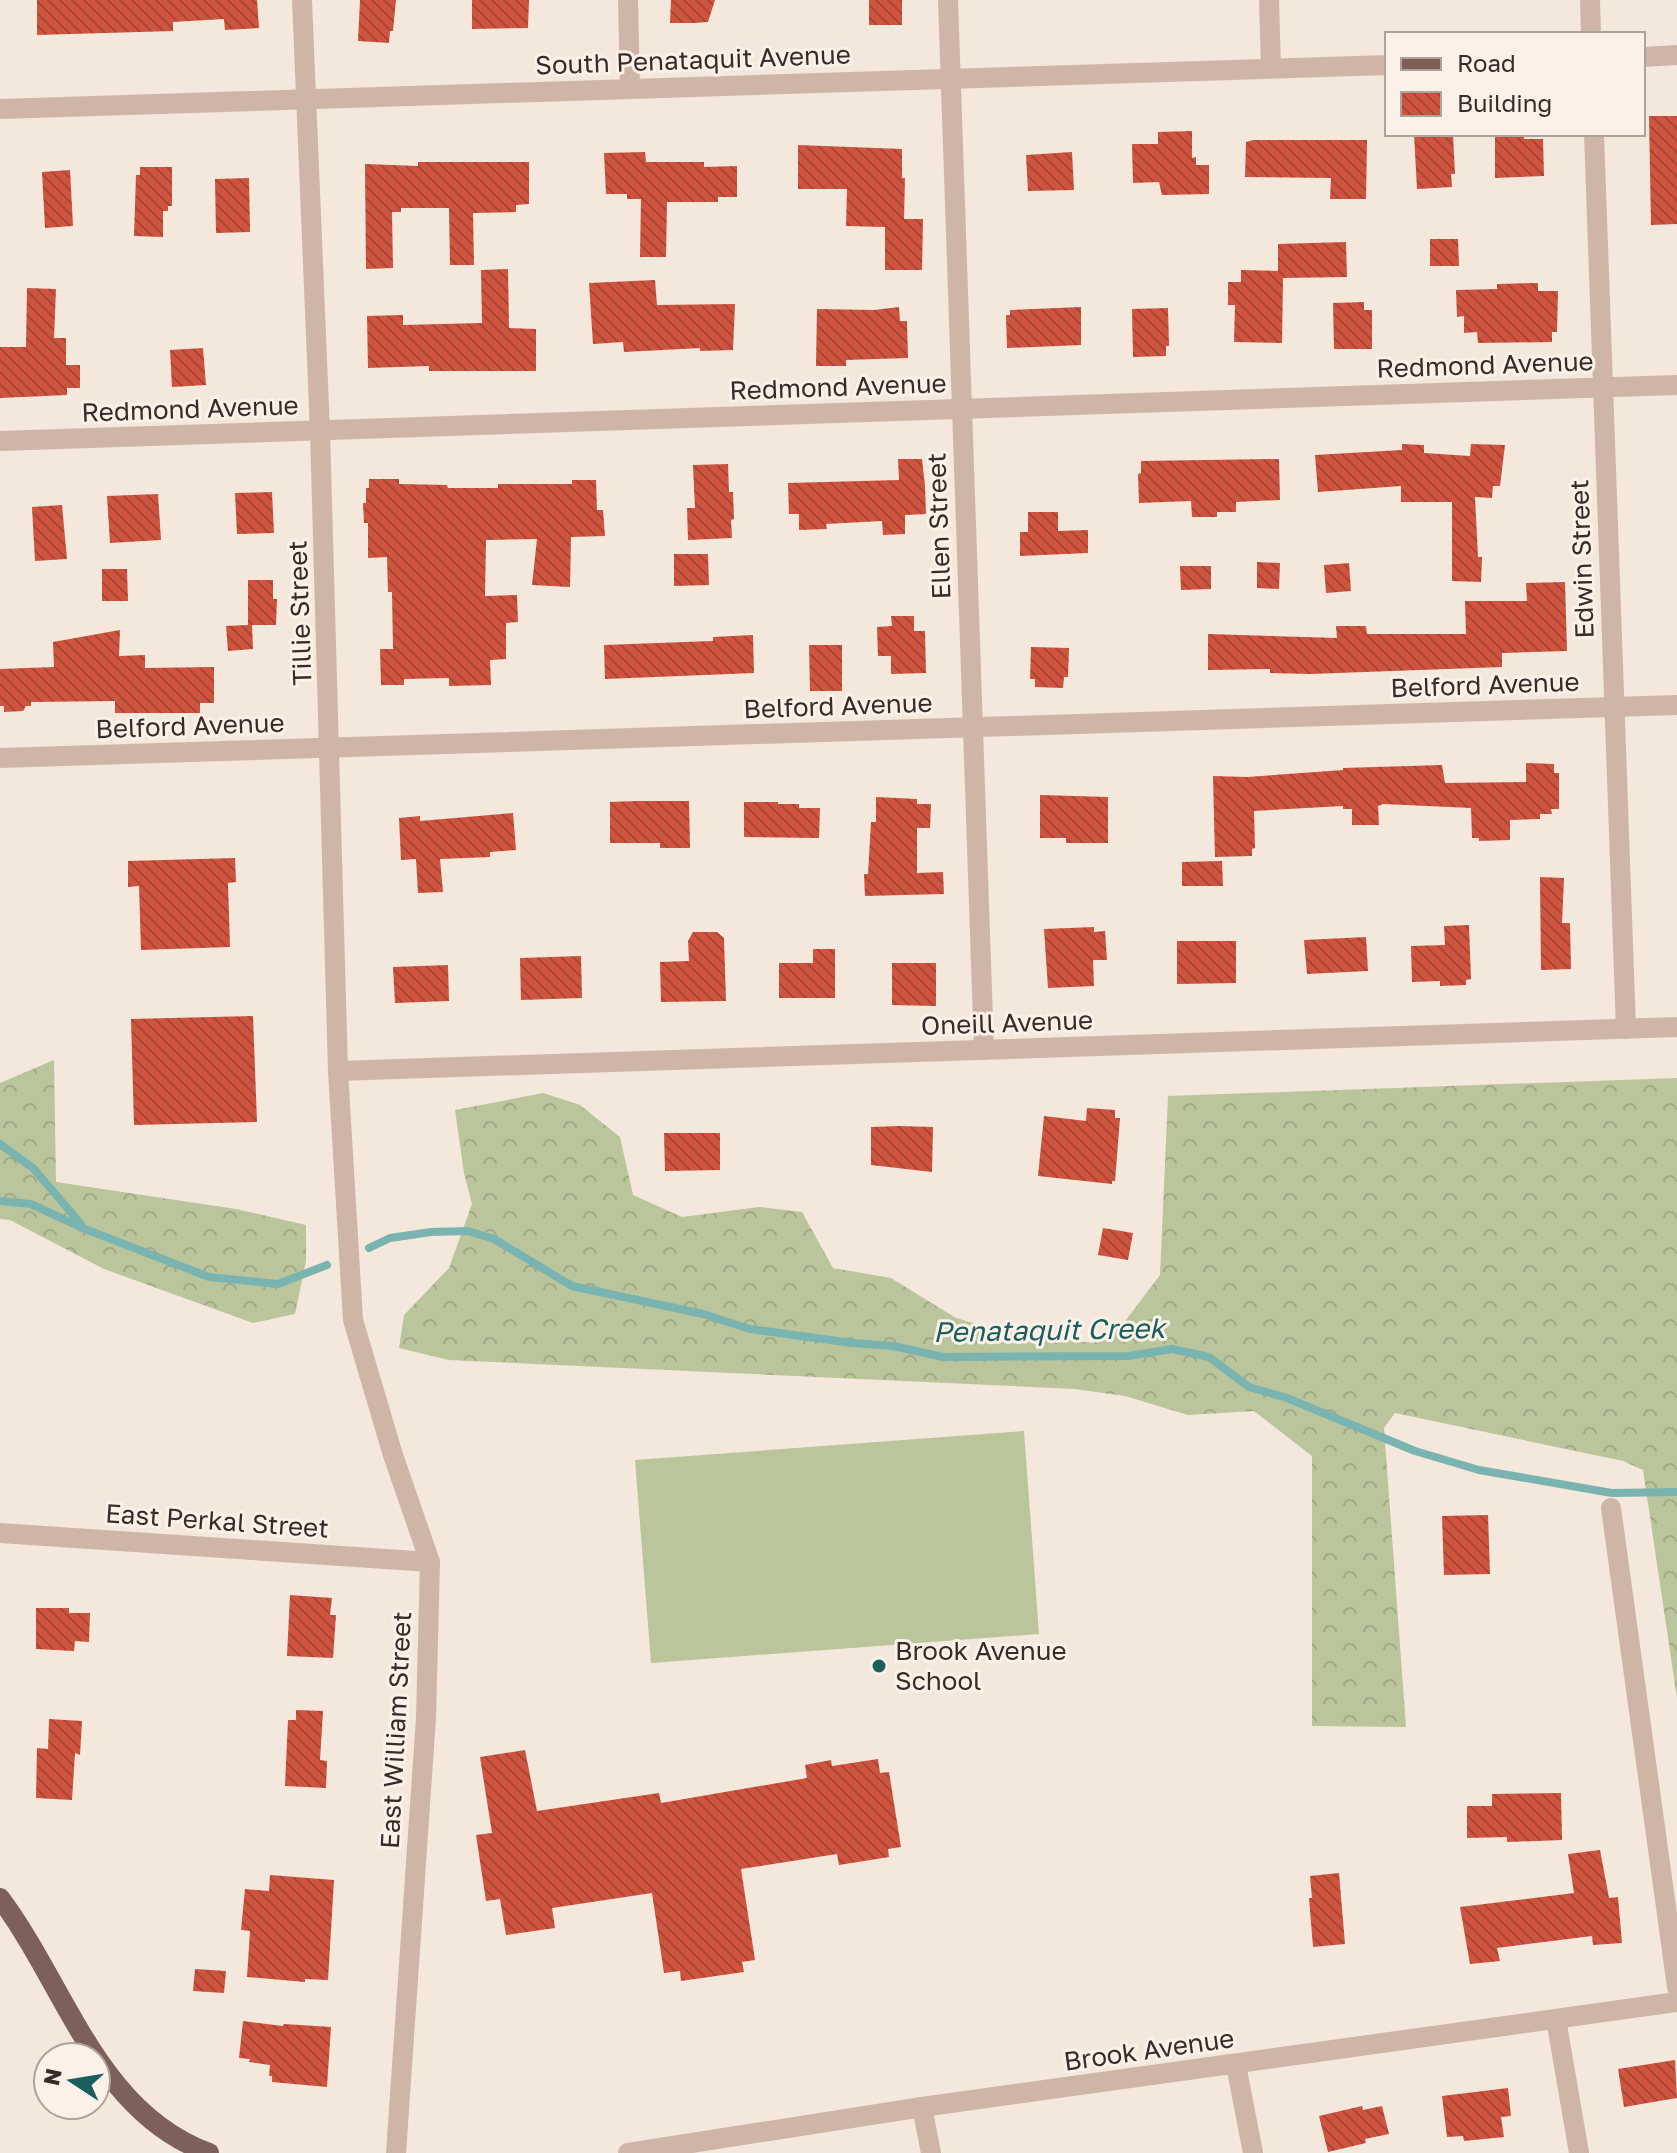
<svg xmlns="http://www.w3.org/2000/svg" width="1677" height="2153" viewBox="0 0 1677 2153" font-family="'Golos Text',sans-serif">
<defs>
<pattern id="forest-crowns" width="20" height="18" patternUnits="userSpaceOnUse" patternTransform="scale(2)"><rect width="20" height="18" fill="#bbc59b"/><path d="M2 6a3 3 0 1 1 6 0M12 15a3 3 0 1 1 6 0" fill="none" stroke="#a2a986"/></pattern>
<pattern id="building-back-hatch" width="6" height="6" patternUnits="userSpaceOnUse" patternTransform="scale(2)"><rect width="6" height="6" fill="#cf543f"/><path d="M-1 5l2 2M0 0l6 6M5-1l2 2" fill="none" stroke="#a94635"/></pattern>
</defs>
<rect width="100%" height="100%" fill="#f4e7dc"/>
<!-- forest -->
<g fill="url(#forest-crowns)">
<path d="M54,1060L56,1182L236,1209L306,1225V1261L295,1314L253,1323L104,1269L10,1220L0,1219V1083Z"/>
<path d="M1677,1078V1698L1643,1470L1623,1461L1395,1413L1384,1428L1406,1727L1312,1726V1456L1254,1411L1188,1415L1125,1396L1075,1389L449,1360L399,1348L404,1315L449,1268L472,1204L464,1173L455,1110L543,1093L580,1105L620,1137L633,1195L682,1217L759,1207L802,1212L833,1268L891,1278L956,1318L1004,1332L1093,1343L1123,1324L1160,1275L1168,1096Z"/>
</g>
<!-- garden -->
<path fill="#bbc59b" d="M1024,1431L1039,1634L651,1663L635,1460Z"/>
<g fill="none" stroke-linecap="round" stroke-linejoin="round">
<!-- stream -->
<g stroke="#79b4b0" stroke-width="8">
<path d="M0,1144L33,1168L81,1224"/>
<path d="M0,1201L31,1204L85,1229L209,1277L278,1284L327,1265"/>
<path d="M369,1248L390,1238L431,1232L468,1231L494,1239L572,1286L703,1314L750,1329L852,1343L893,1346L943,1357L1129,1356L1172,1349L1209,1357L1249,1387L1287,1398L1415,1451L1479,1470L1612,1493L1677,1492"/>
</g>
</g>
<!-- building -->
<g fill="url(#building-back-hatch)">
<path d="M37,0H257L259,28L225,30L224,19L173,22V31L37,35Z"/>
<path d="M360,0H396L393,31H390L389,43L358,41Z"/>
<path d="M472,0H529L528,28L472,29Z"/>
<path d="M671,0H715L708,22L694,23H670Z"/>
<rect x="869" y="0" width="33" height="25"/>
<path d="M1649,116H1677V224L1651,225Z"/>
<path d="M1192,131V158L1196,157V165H1209V194L1162,195L1159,182L1133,183L1132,144H1158V132Z"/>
<path d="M1414,134H1453L1455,174H1451L1452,187L1417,189Z"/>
<path d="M1524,134V139H1543L1544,176L1495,178V135Z"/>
<path d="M1253,140H1367L1366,199H1330L1331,178L1245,177L1246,142Z"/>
<path d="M798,145L902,149V178H905L904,219H923L922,270H885V227L846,226L847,189H798Z"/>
<path d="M645,152L646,162H704V167L737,166V197H718V202H667L666,257H640L641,199H627V194H606L604,153Z"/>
<path d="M1072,152L1074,190L1028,191L1026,155Z"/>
<path d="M418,162H529V204L516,205V212L473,213L474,265H450L449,208H401V212H392L393,268L366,269L365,164L418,166Z"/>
<path d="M140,167H172V206H168V211H163V237L134,236L136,175H140Z"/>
<path d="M70,170L73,226L45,228L42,172Z"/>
<path d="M249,178L250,232L216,233L215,179Z"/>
<path d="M1430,239H1458L1459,266H1430Z"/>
<path d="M1346,242L1347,277L1283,278L1282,343L1234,342L1235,305H1228V282H1241V270L1278,271V244Z"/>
<path d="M508,269L509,328L536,329V371H429V366L368,368L367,316L403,315V325L482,323L481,270Z"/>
<path d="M655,280L657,305L735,304L733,350L700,351V348L624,352L623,342L593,344L589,283Z"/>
<path d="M1538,283V291H1558L1557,332H1552V342L1478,343L1477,332L1464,333V316L1457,317L1456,290L1497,289V284Z"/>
<path d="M27,288L56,289L54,338H66V365H80V388H67V395L0,398V347H26Z"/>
<path d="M1364,302V310H1372V349H1334L1333,303Z"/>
<path d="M899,307L900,321H907L908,358L846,360V366H816L817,309L874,310Z"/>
<path d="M1081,307V345L1007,348L1006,315H1010V310Z"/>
<path d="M1168,308L1169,346H1166V356L1133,357L1132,309Z"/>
<path d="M203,348L206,385L172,387L170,350Z"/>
<path d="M1402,444L1424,445V453L1470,456L1471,444L1505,445L1500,486H1493L1492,498L1475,497L1478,557H1482L1481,582L1452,581V502H1401V486L1318,492L1315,455L1402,450Z"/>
<path d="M898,459H922L925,486L926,514L905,515V534L883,535L882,521L826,524L827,529L799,530V514H789L788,483L899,480Z"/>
<path d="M1279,459L1280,500L1236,502V512H1217V517H1192L1191,501L1139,503L1138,474L1141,473V461Z"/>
<path d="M728,464L729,492H733L734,519L731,520L732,538L688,540L687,508H695L693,465Z"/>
<path d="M369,479H399V484L447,485L448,488H498V484H572V480H596L597,510H603L605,536L571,537L570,587L532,585L537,539L486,540L485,596L517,595L518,622L506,623V659L490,660L491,685L449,686V678L404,679V685H381L380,649H393L392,592H388L387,557L368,558V523H364L363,503H366V488H369Z"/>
<path d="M272,492L274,533L237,534L235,493Z"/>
<path d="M158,494L161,540L110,543L107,496Z"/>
<path d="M62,505L67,559L35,561L32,507Z"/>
<path d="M1028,512H1058V531L1088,530V553L1020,556V532H1028Z"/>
<path d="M674,554H708L709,585L674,586Z"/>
<path d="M1257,562L1280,563L1279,589L1257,588Z"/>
<path d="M1349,563L1351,591L1326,593L1324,565Z"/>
<path d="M1180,566H1211V589L1181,590Z"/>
<path d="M102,569H127L128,601H102Z"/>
<path d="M248,580H273V599H277L276,625H252L253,649L228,651L226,626L248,625Z"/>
<path d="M1565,582L1567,651L1502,653V667L1310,674L1270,673V669L1208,670V634L1337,638L1336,626H1366L1367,634H1466L1465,601H1527L1526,583Z"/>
<path d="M891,616H914V631H925L926,673L891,674V656H878L877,627L892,626Z"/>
<path d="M120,630L119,656L145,655V668L214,667V703H200V713H115V701L31,702V706H26L23,711L4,712V706H0V669L54,667L53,642Z"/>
<path d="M753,635L754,673L605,679L604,645L713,641V637Z"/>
<path d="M809,645H842V691H810Z"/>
<path d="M1031,647L1069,648L1068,677H1064L1063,688L1035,687V679H1030Z"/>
<path d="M1526,763L1554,764V773H1559V809H1551L1552,814H1540V819L1510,820V840L1479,841V838H1472L1471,808L1383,804L1378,806L1379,825H1352V809H1343V806L1254,811L1255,848L1252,849V856L1215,857L1213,776L1247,777L1343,770V768L1442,765L1445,783L1526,782Z"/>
<path d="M1040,795L1108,797V843H1066V838H1040Z"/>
<path d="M876,797L917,799V804H931L930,828H917V873L943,872L944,894L865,896L864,874H868L871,822H876Z"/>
<path d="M636,801H689L690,848H660V843H610V802Z"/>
<path d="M744,802H778V804H799V808H820L819,838L744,837Z"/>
<path d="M513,813L516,850L490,852V857L440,859L443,892L418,893L416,859L401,860L399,818L420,816V821Z"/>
<path d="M235,858L236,882L228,883L230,947L141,950L139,886L128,887V861Z"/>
<path d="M1222,861L1223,886H1182V862Z"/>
<path d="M1540,877L1564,878L1562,923H1570L1571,969L1541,970Z"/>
<path d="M1469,925L1471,979L1466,980V985L1440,986V981L1412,982L1411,946L1445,945L1444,926Z"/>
<path d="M1094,927V932L1105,931L1107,960H1093L1094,986L1048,988L1044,929Z"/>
<path d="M693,932H717L724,938L726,1001L661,1002L660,962L689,961L688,941Z"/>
<path d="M1366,937L1368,971L1307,974L1304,940Z"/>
<path d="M1177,941H1236V983L1177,984Z"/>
<path d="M813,949H835V998H779V963H813Z"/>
<path d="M581,956L582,998L521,1000L520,958Z"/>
<path d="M892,963H936V1006L892,1005Z"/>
<path d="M448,965L449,1001L395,1003L393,967Z"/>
<path d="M253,1016L257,1122L134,1125L131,1019Z"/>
<path d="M1087,1108L1115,1110V1118H1120L1115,1181H1112V1184L1038,1176L1044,1116L1086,1121Z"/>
<path d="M899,1126L933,1127L932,1172L871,1165V1127Z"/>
<path d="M664,1133H720V1170L665,1171Z"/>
<path d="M1103,1228L1133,1233L1128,1260L1098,1255Z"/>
<path d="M1488,1515L1490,1574L1444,1575L1442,1516Z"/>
<path d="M290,1595L332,1598L330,1615H336L333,1658L287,1656Z"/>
<path d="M36,1608H69V1613H90L89,1642L75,1641L74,1651L36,1649Z"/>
<path d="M296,1710L323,1711L320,1760L327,1761L326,1788L285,1786L288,1720H296Z"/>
<path d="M49,1719L82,1721L80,1755L75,1753L72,1800L36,1798L37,1748L48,1749Z"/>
<path d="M525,1750L537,1811L659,1793L661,1803L807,1778L805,1765L831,1760L832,1766L878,1759L880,1773L889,1772L901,1847L888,1849L889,1857L839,1865L837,1854L741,1869L755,1960L742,1962L744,1972L681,1981L680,1971L664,1973L652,1893L552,1908L555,1928L506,1935L500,1899L486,1901L476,1835L492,1833L480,1757Z"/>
<path d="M1561,1793L1562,1840L1507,1842V1837L1467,1838V1806H1492V1794Z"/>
<path d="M1600,1850L1609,1898L1618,1897L1622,1943L1593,1945L1592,1936L1497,1948L1500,1961L1470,1964L1460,1907L1574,1893L1568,1854Z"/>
<path d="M1339,1873L1345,1944L1313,1947L1309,1898H1312L1310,1876Z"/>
<path d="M270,1875L334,1880L328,1980L305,1979V1982L247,1977L250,1931L241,1930L245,1889L269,1891Z"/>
<path d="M195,1969L226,1971L224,1993L193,1991Z"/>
<path d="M243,2021L283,2026L284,2024L331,2027L327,2087L272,2082V2076H269L270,2065L249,2062L250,2059L239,2058Z"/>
<path d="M1675,2060L1677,2098L1624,2107L1618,2069Z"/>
<path d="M1508,2088L1511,2116L1501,2117L1504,2137L1464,2141L1463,2136L1447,2137L1442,2096Z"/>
<path d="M1362,2106L1363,2110L1382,2106L1389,2134L1365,2139L1366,2143L1328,2152L1319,2116Z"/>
</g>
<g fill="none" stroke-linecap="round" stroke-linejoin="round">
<!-- minor -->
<g stroke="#ceb5a7" stroke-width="20">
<path d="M302,0L320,431L338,1071L353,1320L393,1455L430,1562L426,1718L396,2153"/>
<path d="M628,0L630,87"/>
<path d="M948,0L984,1050"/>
<path d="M1269,0L1271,68"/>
<path d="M1590,0L1591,34"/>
<path d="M1643,57L1677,55"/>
<path d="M0,109L1387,65"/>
<path d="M1594,134L1626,1029"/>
<path d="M0,441L1677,385"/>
<path d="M0,758L1677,705"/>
<path d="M338,1071L1677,1027"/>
<path d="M1611,1508L1677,1987"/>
<path d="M0,1533L430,1562"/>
<path d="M1556,2019L1579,2153"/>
<path d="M1236,2065L1253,2153"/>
<path d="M922,2107L931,2153"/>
<path d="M628,2153L922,2107L1677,2002"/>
</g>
<!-- major -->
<path stroke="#7d6158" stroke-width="20" d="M0,1898C66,1986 97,2112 209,2153"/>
</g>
<!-- markers -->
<circle fill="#1a5f5c" stroke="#fbf1e9" stroke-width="3" cx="879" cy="1666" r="8"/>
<g text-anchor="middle" stroke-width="6" stroke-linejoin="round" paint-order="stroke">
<!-- street labels -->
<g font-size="26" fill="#392c28" stroke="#fbf1e9">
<text transform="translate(693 60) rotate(-2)" y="9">South Penataquit Avenue</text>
<text transform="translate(1485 365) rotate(-2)" y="9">Redmond Avenue</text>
<text transform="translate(838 387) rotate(-2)" y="9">Redmond Avenue</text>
<text transform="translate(190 409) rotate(-2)" y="9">Redmond Avenue</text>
<text transform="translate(939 526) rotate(-92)" y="9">Ellen Street</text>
<text transform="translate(1582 559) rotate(-92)" y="9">Edwin Street</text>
<text transform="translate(300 613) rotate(-92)" y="9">Tillie Street</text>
<text transform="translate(1485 685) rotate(-2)" y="9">Belford Avenue</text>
<text transform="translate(838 706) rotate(-2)" y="9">Belford Avenue</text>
<text transform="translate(190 726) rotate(-2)" y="9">Belford Avenue</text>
<text transform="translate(1007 1023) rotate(-2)" y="9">Oneill Avenue</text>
<text transform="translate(217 1521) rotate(4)" y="9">East Perkal Street</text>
<text transform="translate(396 1730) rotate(-87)" y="9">East William Street</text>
<text transform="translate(1149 2050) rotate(-8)" y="9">Brook Avenue</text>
</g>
<!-- poi labels -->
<g font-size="26" fill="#392c28" stroke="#fbf1e9" text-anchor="start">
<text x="895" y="1660">Brook Avenue<tspan x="895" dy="30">School</tspan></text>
</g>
<!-- water labels -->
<g font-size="28" font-style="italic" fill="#1a5f5c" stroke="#fbf1e9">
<text transform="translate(1049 1330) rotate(-1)" y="10">Penataquit Creek</text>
</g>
</g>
<!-- legend -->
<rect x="1385" y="32" width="260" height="104" fill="#fbf1e9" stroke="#ada29c" stroke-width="2"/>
<rect x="1401" y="58" width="40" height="12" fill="#7d6158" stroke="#ada29c" stroke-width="2"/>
<text x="1457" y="72" font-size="24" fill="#392c28">Road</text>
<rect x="1401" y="92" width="40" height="24" fill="url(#building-back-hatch)" stroke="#ada29c" stroke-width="2"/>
<text x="1457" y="112" font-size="24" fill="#392c28">Building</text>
<!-- north arrow -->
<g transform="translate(72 2081) rotate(282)"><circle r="38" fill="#fbf1e9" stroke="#ada29c" stroke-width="2"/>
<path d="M0-6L14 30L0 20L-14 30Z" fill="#1a5f5c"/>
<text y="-12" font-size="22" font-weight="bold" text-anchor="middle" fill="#392c28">N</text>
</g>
</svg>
